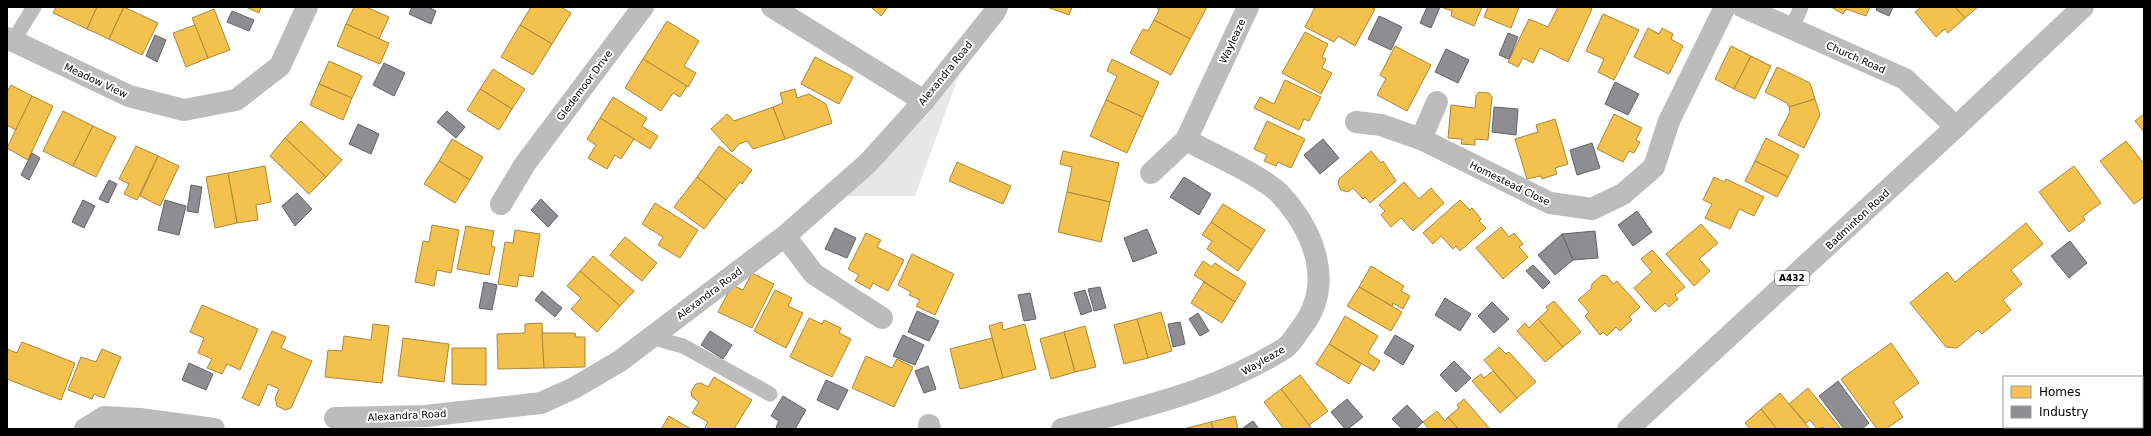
<svg xmlns="http://www.w3.org/2000/svg" width="2151" height="436" viewBox="0 0 2151 436" font-family="'DejaVu Sans',sans-serif">
<rect width="100%" height="100%" fill="#fff"/>
<!-- green -->
<path fill="#e7e7e7" d="M959,75L915,196H843L891,153L927,115Z"/>
<!-- homes -->
<g fill="#f2c14e" stroke="#a98737">
<path d="M56,7H97L87,29L53,13Z"/>
<path d="M97,7H124L109,39L87,29Z"/>
<path d="M124,7L158,23L142,55L109,39Z"/>
<path d="M246,7H261L259,13Z"/>
<path d="M354,7H366L389,17L379,39L346,24Z"/>
<path d="M531,7H561L571,13L552,44L520,25Z"/>
<path d="M871,7H888L881,16Z"/>
<path d="M1047,7H1072L1069,15Z"/>
<path d="M1157,7H1207L1190,39L1154,20L1159,10Z"/>
<path d="M1315,7H1371L1375,9L1355,46L1338,36L1334,42L1305,27Z"/>
<path d="M1441,7H1482L1474,26L1451,16L1452,11Z"/>
<path d="M1488,7H1519L1511,28L1484,17Z"/>
<path d="M1558,7H1588L1592,9L1568,62L1540,48L1533,63L1523,58L1518,67L1508,62L1529,19L1548,27Z"/>
<path d="M1831,7H1870L1866,16L1846,9L1843,14Z"/>
<path d="M1921,7H1955L1965,18L1948,33L1945,29L1936,37L1915,12Z"/>
<path d="M1955,7H1978L1965,18Z"/>
<path d="M214,9L230,50L208,58L192,18Z"/>
<path d="M1603,14L1639,30L1614,80L1598,72L1604,59L1586,51Z"/>
<path d="M1154,20L1190,39L1171,75L1130,53L1143,29L1148,31Z"/>
<path d="M667,21L699,41L684,66L696,73L688,87L643,59Z"/>
<path d="M346,24L389,43L380,64L337,46Z"/>
<path d="M195,25L208,58L186,67L173,33Z"/>
<path d="M520,25L552,44L533,75L501,57Z"/>
<path d="M1648,28L1659,34L1662,28L1673,34L1671,39L1683,46L1669,74L1634,57Z"/>
<path d="M1305,32L1328,44L1322,57L1326,59L1322,68L1332,73L1321,94L1282,73Z"/>
<path d="M1395,46L1431,65L1407,111L1377,95L1386,79L1380,75Z"/>
<path d="M1731,46L1751,56L1734,89L1715,79Z"/>
<path d="M1751,56L1771,66L1755,99L1734,89Z"/>
<path d="M815,57L853,77L839,104L801,84Z"/>
<path d="M643,59L687,86L680,97L673,93L661,111L625,88Z"/>
<path d="M1112,59L1159,82L1143,117L1106,100L1117,76L1107,71Z"/>
<path d="M329,61L362,76L352,98L319,84Z"/>
<path d="M1777,67L1810,83L1815,99L1789,107L1787,103L1765,92Z"/>
<path d="M493,69L525,89L512,109L480,89Z"/>
<path d="M1285,80L1321,97L1309,121L1304,119L1299,130L1254,108L1260,97L1274,104Z"/>
<path d="M319,84L352,98L343,120L310,105Z"/>
<path d="M11,85L32,96L16,130L7,125V92Z"/>
<path d="M480,89L512,109L499,130L467,110Z"/>
<path d="M795,89L797,98L809,94L826,104L832,123L785,139L773,107L783,103L780,93Z"/>
<path d="M1479,92L1489,93L1492,97L1488,140L1475,139V145L1461,144L1462,139L1448,138L1451,105L1475,108L1476,95Z"/>
<path d="M32,96L53,106L28,160L7,148Z"/>
<path d="M613,97L647,118L642,126L658,136L650,149L600,118Z"/>
<path d="M1815,99L1820,115L1804,148L1778,135L1790,112L1789,107Z"/>
<path d="M1106,100L1143,117L1127,153L1090,136Z"/>
<path d="M773,107L785,139L753,149L747,141L739,144L732,152L711,129L727,114L734,121Z"/>
<path d="M63,111L93,126L73,166L43,151Z"/>
<path d="M1614,114L1642,128L1636,140L1640,142L1634,153L1629,151L1623,162L1597,149Z"/>
<path d="M2144,114V132L2135,121Z"/>
<path d="M600,118L634,139L621,159L615,155L607,169L588,158L596,145L587,139Z"/>
<path d="M1555,119L1568,164L1555,168L1557,174L1542,179L1541,176L1527,179L1515,139L1538,132L1536,125Z"/>
<path d="M301,121L342,160L326,177L285,138Z"/>
<path d="M1267,121L1305,139L1291,168L1278,162L1276,166L1264,161L1267,155L1254,149Z"/>
<path d="M93,126L116,137L96,177L73,166Z"/>
<path d="M285,138L326,177L309,194L270,156Z"/>
<path d="M1766,138L1799,155L1788,177L1755,161Z"/>
<path d="M452,139L483,157L470,180L439,161Z"/>
<path d="M2126,141L2144,164V197L2134,204L2100,161Z"/>
<path d="M136,146L158,156L137,200L124,194L129,184L119,179Z"/>
<path d="M719,146L752,170L742,184L740,182L726,200L697,177Z"/>
<path d="M1063,151L1119,163L1110,202L1067,192L1072,167L1060,164Z"/>
<path d="M1371,151L1381,163L1383,161L1396,181L1370,203L1365,197L1363,199L1353,188L1348,192L1341,190L1338,184L1339,179Z"/>
<path d="M158,156L179,166L160,206L140,196Z"/>
<path d="M439,161L470,180L455,203L424,184Z"/>
<path d="M1755,161L1788,177L1777,197L1745,181Z"/>
<path d="M957,162L1011,186L1003,204L949,181Z"/>
<path d="M265,166L271,202L256,205L258,220L237,223L228,173Z"/>
<path d="M2074,166L2101,203L2083,216L2085,220L2069,232L2039,192Z"/>
<path d="M228,173L237,223L215,228L206,177Z"/>
<path d="M697,177L726,200L704,229L674,207Z"/>
<path d="M1714,177L1724,182L1726,179L1764,197L1754,216L1739,209L1730,229L1705,218L1712,204L1703,200Z"/>
<path d="M1404,182L1419,199L1431,188L1444,203L1413,231L1401,218L1391,227L1381,215L1385,211L1379,205Z"/>
<path d="M1067,192L1110,202L1101,242L1058,232Z"/>
<path d="M1460,200L1470,210L1472,208L1481,219L1479,221L1486,228L1460,251L1456,246L1453,249L1441,236L1433,244L1423,233Z"/>
<path d="M655,203L698,230L680,258L658,245L663,237L642,224Z"/>
<path d="M1223,204L1265,230L1252,250L1211,222Z"/>
<path d="M1211,222L1252,250L1238,271L1207,249L1212,241L1202,235Z"/>
<path d="M2026,223L2043,244L2011,270L2022,284L2003,300L2011,310L1982,334L1978,330L1957,348L1946,347L1910,303L1947,272L1955,282Z"/>
<path d="M1701,224L1718,243L1699,259L1710,271L1694,286L1666,254Z"/>
<path d="M432,225L459,230L451,273L437,270L434,286L415,282L423,241L429,242Z"/>
<path d="M466,226L494,231L491,246L495,247L489,275L457,269Z"/>
<path d="M1501,227L1509,237L1514,233L1523,244L1519,247L1528,257L1503,279L1476,248Z"/>
<path d="M515,230L540,234L533,277L519,275L517,287L498,284L505,242L513,243Z"/>
<path d="M866,233L881,240L877,247L904,260L888,291L873,283L870,289L855,281L859,275L848,269Z"/>
<path d="M625,237L657,263L642,281L610,255Z"/>
<path d="M1652,250L1685,287L1675,295L1678,299L1669,307L1665,303L1655,312L1634,288L1652,272L1641,259Z"/>
<path d="M912,254L954,274L935,315L916,306L920,300L909,295L911,292L898,285Z"/>
<path d="M593,256L634,291L620,306L580,271Z"/>
<path d="M1203,261L1212,267L1215,263L1246,283L1235,302L1194,275Z"/>
<path d="M1371,266L1404,286L1401,291L1410,296L1403,309L1393,303L1392,306L1359,287Z"/>
<path d="M580,271L620,306L597,332L571,309L581,298L567,286Z"/>
<path d="M752,273L774,284L752,328L718,312L732,285L743,290Z"/>
<path d="M1602,275L1607,276L1613,284L1617,281L1640,307L1629,317L1632,320L1620,331L1616,327L1607,336L1603,332L1600,335L1585,316L1589,312L1578,300L1591,289L1592,284Z"/>
<path d="M1204,282L1235,302L1222,323L1191,303Z"/>
<path d="M1359,287L1402,312L1391,331L1347,306Z"/>
<path d="M775,290L792,298L788,306L803,313L786,348L754,331Z"/>
<path d="M1554,301L1581,332L1563,347L1538,319L1548,310L1546,307Z"/>
<path d="M202,305L258,329L240,370L227,364L222,374L207,368L212,359L198,353L204,338L190,332Z"/>
<path d="M1161,312L1172,351L1148,358L1137,319Z"/>
<path d="M1345,316L1378,336L1368,353L1380,361L1374,371L1329,344Z"/>
<path d="M809,318L822,324L824,320L841,328L839,333L851,339L832,377L790,357Z"/>
<path d="M1137,319L1148,358L1124,364L1114,325Z"/>
<path d="M1538,319L1563,347L1545,362L1517,331L1525,323L1529,328Z"/>
<path d="M1002,322L1003,330L1025,324L1036,369L1003,378L989,326Z"/>
<path d="M542,323L544,368L498,369L497,334L525,333V324Z"/>
<path d="M373,324L389,326L382,383L325,377L328,350L342,351L344,336L371,340Z"/>
<path d="M1085,326L1096,367L1075,372L1064,332Z"/>
<path d="M272,331L286,337L281,348L312,361L291,408L285,410L277,406L275,398L279,389L268,384L259,406L242,398Z"/>
<path d="M1064,332L1075,372L1051,379L1040,339Z"/>
<path d="M542,333H575L576,337H585V367L544,368Z"/>
<path d="M403,338L449,344L444,382L398,376Z"/>
<path d="M992,338L1003,378L960,389L950,349Z"/>
<path d="M22,342L75,363L61,400L7,379V349L17,353Z"/>
<path d="M1891,343L1919,383L1893,402L1903,417L1886,429H1877L1841,379Z"/>
<path d="M1329,344L1361,364L1349,384L1316,364Z"/>
<path d="M1499,347L1506,354L1509,352L1536,382L1517,398L1484,360Z"/>
<path d="M452,348H486V385L452,384Z"/>
<path d="M102,349L121,357L104,398L94,394L92,399L68,390L81,357L96,362Z"/>
<path d="M866,356L892,368L897,359L913,367L894,407L852,388Z"/>
<path d="M1493,371L1517,398L1500,413L1472,381L1481,374L1484,378Z"/>
<path d="M1300,375L1328,411L1309,425L1281,389Z"/>
<path d="M714,377L752,400L734,429H707L705,427L708,422L692,413L699,402L692,397L691,392L696,384L701,383L708,387Z"/>
<path d="M1808,388L1841,429H1825L1823,427L1817,429L1810,420L1806,423L1789,404Z"/>
<path d="M1281,389L1309,425L1311,428L1310,429H1284L1264,402Z"/>
<path d="M1780,393L1789,404L1810,429H1777L1761,409Z"/>
<path d="M1464,399L1490,429H1458L1448,417L1459,408L1457,405Z"/>
<path d="M1761,409L1777,429H1750L1745,423Z"/>
<path d="M1437,411L1445,421L1448,417L1458,429H1429L1423,422Z"/>
<path d="M669,416L691,429H661Z"/>
<path d="M1235,416L1238,429H1213L1211,422Z"/>
<path d="M1211,422L1213,429H1187V428Z"/>
</g>
<!-- industry -->
<g fill="#8d8d92" stroke="#636366">
<path d="M412,7H428L436,11L431,24L409,14Z"/>
<path d="M1427,7H1440L1431,28L1420,23Z"/>
<path d="M1877,7H1893L1889,16L1876,10Z"/>
<path d="M232,11L254,20L249,31L227,22Z"/>
<path d="M1379,16L1402,27L1391,50L1368,39Z"/>
<path d="M1508,33L1518,37L1509,59L1499,55Z"/>
<path d="M155,35L166,40L157,62L146,56Z"/>
<path d="M1446,49L1469,60L1458,83L1435,72Z"/>
<path d="M384,63L405,73L394,96L373,85Z"/>
<path d="M1615,82L1639,94L1628,115L1605,104Z"/>
<path d="M1494,107L1518,109L1516,135L1492,132Z"/>
<path d="M447,111L465,127L456,138L437,122Z"/>
<path d="M358,124L379,134L371,154L349,144Z"/>
<path d="M1323,139L1339,158L1320,174L1304,155Z"/>
<path d="M1592,143L1600,168L1577,175L1570,150Z"/>
<path d="M32,153L40,158L29,180L21,175Z"/>
<path d="M1184,177L1211,194L1199,215L1170,197Z"/>
<path d="M109,180L117,184L108,203L99,199Z"/>
<path d="M191,185L202,187L198,213L187,211Z"/>
<path d="M297,193L312,209L295,226L282,206Z"/>
<path d="M541,199L558,216L548,227L531,210Z"/>
<path d="M83,200L95,206L84,228L72,222Z"/>
<path d="M165,200L186,206L179,235L158,230Z"/>
<path d="M1637,211L1652,232L1633,246L1618,225Z"/>
<path d="M835,228L856,238L847,258L825,249Z"/>
<path d="M1147,229L1157,253L1133,262L1124,238Z"/>
<path d="M1595,231L1598,258L1573,260L1562,234Z"/>
<path d="M1562,234L1573,260L1555,275L1538,255Z"/>
<path d="M2070,241L2087,263L2069,278L2051,256Z"/>
<path d="M1533,265L1550,282L1543,289L1526,271Z"/>
<path d="M484,282L497,285L492,310L479,308Z"/>
<path d="M1100,287L1106,308L1094,311L1088,289Z"/>
<path d="M1085,290L1092,311L1081,315L1074,293Z"/>
<path d="M542,291L562,308L555,317L535,300Z"/>
<path d="M1030,293L1036,319L1024,321L1018,295Z"/>
<path d="M1445,298L1471,314L1460,331L1435,315Z"/>
<path d="M1492,302L1509,319L1494,333L1478,316Z"/>
<path d="M917,311L939,321L929,341L908,332Z"/>
<path d="M1198,313L1209,331L1200,336L1189,319Z"/>
<path d="M1180,322L1185,344L1173,347L1168,324Z"/>
<path d="M710,331L732,345L723,359L701,345Z"/>
<path d="M903,335L924,345L915,365L893,356Z"/>
<path d="M1395,335L1414,346L1403,365L1384,353Z"/>
<path d="M1454,361L1471,378L1456,392L1440,375Z"/>
<path d="M189,363L213,374L206,390L182,380Z"/>
<path d="M928,366L936,389L924,393L915,371Z"/>
<path d="M826,380L848,390L838,410L817,400Z"/>
<path d="M1838,381L1869,423L1862,429H1844L1819,396Z"/>
<path d="M783,396L806,410L795,429H778L776,427L779,421L771,416Z"/>
<path d="M1347,399L1363,417L1348,429H1345L1331,412Z"/>
<path d="M1407,405L1423,422L1416,429H1402L1392,419Z"/>
<path d="M1253,421L1259,429H1244L1243,428Z"/>
</g>
<g fill="none" stroke-linecap="round" stroke-linejoin="round">
<!-- service -->
<g stroke="#bcbcbc" stroke-width="15">
<path d="M1792,28L1801,7"/>
<path d="M13,41L34,7"/>
<path d="M650,337L683,346L770,394"/>
</g>
<!-- minor -->
<g stroke="#bcbcbc" stroke-width="22">
<path d="M772,7L924,101"/>
<path d="M7,38L129,96L184,110L236,100L280,66L307,7"/>
<path d="M1356,122L1381,125L1421,139L1550,203L1592,209L1623,194L1654,167L1669,121L1725,7"/>
<path d="M1421,139L1437,102"/>
<path d="M1151,173L1186,140L1248,7"/>
<path d="M501,204L525,164L643,7"/>
<path d="M785,236L814,274L882,318"/>
<path d="M335,418L425,416L541,403L574,388L620,361L785,236L868,163L924,101L994,13L997,7"/>
<path d="M929,425L930,429"/>
<path d="M85,429L104,417L140,419L214,429"/>
<path d="M1062,429C1140,407 1216,392 1285,348C1292,343 1297,333 1302,327C1335,283 1314,231 1280,194C1263,176 1210,153 1186,140"/>
</g>
<!-- tertiary -->
<path stroke="#bcbcbc" stroke-width="22" d="M1743,7L1905,79L1956,127"/>
<!-- primary -->
<path stroke="#bcbcbc" stroke-width="22" d="M1628,429L1956,127L2083,7"/>
</g>
<g text-anchor="middle" stroke-width="4" stroke-linejoin="round" paint-order="stroke">
<!-- shield labels -->
<rect fill="#fff" stroke="#4c4c4c" stroke-width="1" x="1775" y="271" width="34" height="14" rx="3"/>
<g font-size="9" font-weight="bold" fill="#000">
<text x="1792" y="281">A432</text>
</g>
<!-- street labels -->
<g font-size="10" fill="#000" stroke="#fff">
<text transform="translate(1232 41) rotate(-65)" y="4">Wayleaze</text>
<text transform="translate(1856 57) rotate(24)" y="4">Church Road</text>
<text transform="translate(945 73) rotate(-51)" y="4">Alexandra Road</text>
<text transform="translate(96 80) rotate(25)" y="4">Meadow View</text>
<text transform="translate(584 85) rotate(-53)" y="4">Gledemoor Drive</text>
<text transform="translate(1510 183) rotate(26)" y="4">Homestead Close</text>
<text transform="translate(1857 219) rotate(-43)" y="4">Badminton Road</text>
<text transform="translate(709 293) rotate(-37)" y="4">Alexandra Road</text>
<text transform="translate(1263 360) rotate(-30)" y="4">Wayleaze</text>
<text transform="translate(407 415) rotate(-3)" y="4">Alexandra Road</text>
</g>
</g>
<!-- border -->
<rect width="2151" height="436" fill="none" stroke="#000000" stroke-width="16"/>
<!-- legend -->
<rect x="2003" y="376" width="140" height="52" fill="#ffffff" stroke="#999999"/>
<rect x="2011" y="386" width="20" height="12" fill="#f2c14e" stroke="#999999"/>
<text x="2039" y="396" font-size="12" fill="#000000">Homes</text>
<rect x="2011" y="406" width="20" height="12" fill="#8d8d92" stroke="#999999"/>
<text x="2039" y="416" font-size="12" fill="#000000">Industry</text>
</svg>
